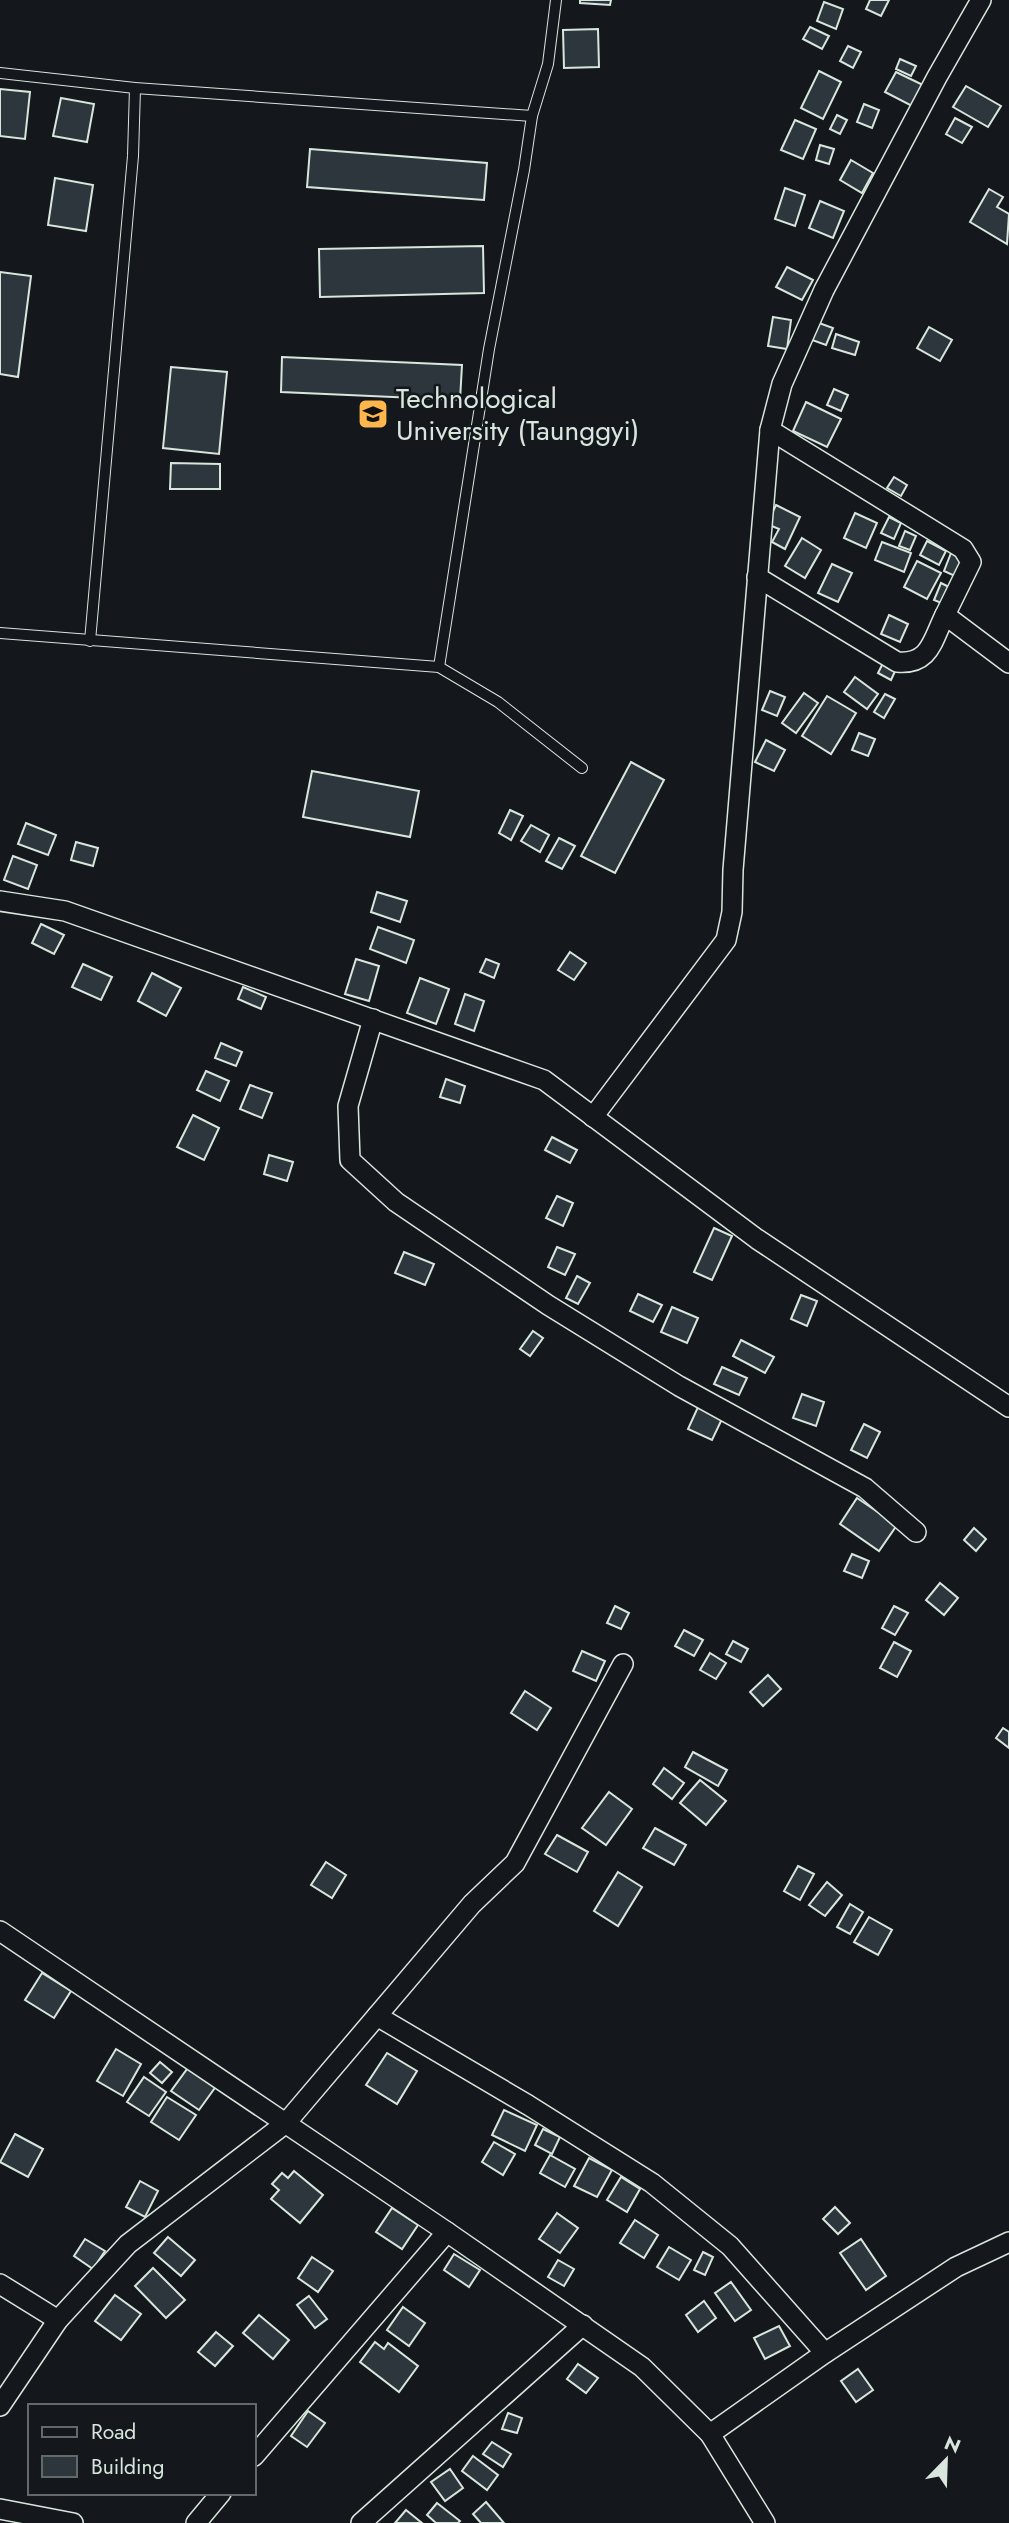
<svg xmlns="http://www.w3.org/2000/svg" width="1009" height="2523" viewBox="0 0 1009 2523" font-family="Jost,sans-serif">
<rect width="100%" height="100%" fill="#14181c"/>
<!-- building -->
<g fill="#2c363c" stroke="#d8e6dc" stroke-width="2">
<path d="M580,0H611L610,5L580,3Z"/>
<path d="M870,0H889L881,16L866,9Z"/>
<path d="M824,2L843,9L836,29L817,21Z"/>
<path d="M810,27L829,36L822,49L803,39Z"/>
<path d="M598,29L599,67L564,68L563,30Z"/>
<path d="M848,46L861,52L853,68L840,61Z"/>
<path d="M900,59L916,66L911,76L896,69Z"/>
<path d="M819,71L841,82L823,119L801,108Z"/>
<path d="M896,72L923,85L912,106L885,92Z"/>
<path d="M966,86L1001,106L988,127L953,107Z"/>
<path d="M0,89L30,92L25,139L0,136Z"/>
<path d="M61,98L94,104L87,142L53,136Z"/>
<path d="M864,104L879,110L872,128L857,122Z"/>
<path d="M837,115L847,120L840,134L830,129Z"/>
<path d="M955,118L972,127L962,143L946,134Z"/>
<path d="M795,120L816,129L803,159L781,150Z"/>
<path d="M820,145L834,149L829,164L816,160Z"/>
<path d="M310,149L487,163L484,200L307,187Z"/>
<path d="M851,160L873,173L862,193L840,180Z"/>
<path d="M55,178L93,185L86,231L48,225Z"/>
<path d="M785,188L805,195L795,226L775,219Z"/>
<path d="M989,189L1003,197L997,207L1009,214L1007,244L970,222Z"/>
<path d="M820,201L844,211L833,238L809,228Z"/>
<path d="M483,246L484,293L320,297L319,249Z"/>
<path d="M787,267L813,280L802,300L776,287Z"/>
<path d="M0,272L31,276L18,377L0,374Z"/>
<path d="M773,317L791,320L787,349L768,346Z"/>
<path d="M819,323L833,328L826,345L812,340Z"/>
<path d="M929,327L952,340L940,361L917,348Z"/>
<path d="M836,334L859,342L855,355L832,348Z"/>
<path d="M282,357L462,365L460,400L281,392Z"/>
<path d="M171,367L227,372L219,454L163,448Z"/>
<path d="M834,389L848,395L841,411L827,405Z"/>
<path d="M806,402L841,419L827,447L793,431Z"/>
<path d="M171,463L220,464V489H170Z"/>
<path d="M894,477L907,485L901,496L887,488Z"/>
<path d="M776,505L800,517L785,549L772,542L779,529L767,524Z"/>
<path d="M855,513L877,523L866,548L844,538Z"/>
<path d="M889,517L901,523L894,539L881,533Z"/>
<path d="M905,531L916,536L910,550L899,546Z"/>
<path d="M802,538L821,550L805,578L785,566Z"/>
<path d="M927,541L946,551L939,565L920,555Z"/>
<path d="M882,542L911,553L904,572L875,560Z"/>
<path d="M951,553L965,559L957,577L944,571Z"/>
<path d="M917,561L941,573L927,599L904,587Z"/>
<path d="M832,564L852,573L838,602L818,593Z"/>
<path d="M941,583L953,589L946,605L934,600Z"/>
<path d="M889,615L908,624L900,642L881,634Z"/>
<path d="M884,661L897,667L891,680L878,673Z"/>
<path d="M855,677L878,694L867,709L844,692Z"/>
<path d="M770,691L785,697L777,716L762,710Z"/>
<path d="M804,693L818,703L796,733L782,723Z"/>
<path d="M885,694L895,699L884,718L874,712Z"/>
<path d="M827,696L856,713L831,754L802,736Z"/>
<path d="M859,733L875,739L868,756L852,750Z"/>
<path d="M766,740L785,750L774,771L755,762Z"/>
<path d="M631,762L664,780L615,873L581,856Z"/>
<path d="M312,771L419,791L410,837L303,817Z"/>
<path d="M510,810L523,816L511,840L499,833Z"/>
<path d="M26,823L56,835L48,855L18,844Z"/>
<path d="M531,825L549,835L540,852L521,841Z"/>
<path d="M559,838L575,846L562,869L546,861Z"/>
<path d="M76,842L98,848L93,866L71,860Z"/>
<path d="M13,856L37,865L28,889L4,880Z"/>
<path d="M377,892L407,901L400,922L371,912Z"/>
<path d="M41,924L64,935L54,954L32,943Z"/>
<path d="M378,927L414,940L406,963L370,949Z"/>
<path d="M570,952L586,963L574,980L558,970Z"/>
<path d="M356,959L379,966L369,1001L345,994Z"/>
<path d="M486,959L499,964L494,978L480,972Z"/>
<path d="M83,964L112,977L101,1000L72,987Z"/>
<path d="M152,973L181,988L166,1016L138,1001Z"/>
<path d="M420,978L449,989L436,1024L407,1013Z"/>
<path d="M243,987L266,997L261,1009L238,999Z"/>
<path d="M465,994L484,1001L474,1031L455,1024Z"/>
<path d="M221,1043L242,1052L236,1066L215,1058Z"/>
<path d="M206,1071L229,1081L220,1101L197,1090Z"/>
<path d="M446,1079L465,1086L460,1103L440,1097Z"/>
<path d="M250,1085L272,1093L262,1118L240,1109Z"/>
<path d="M193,1115L219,1128L204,1160L177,1147Z"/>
<path d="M552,1137L577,1150L570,1163L545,1150Z"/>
<path d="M269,1155L293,1162L287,1181L264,1174Z"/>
<path d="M557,1196L573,1203L563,1226L546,1218Z"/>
<path d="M714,1228L732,1236L712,1280L694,1272Z"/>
<path d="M557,1247L575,1254L565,1275L548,1267Z"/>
<path d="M404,1252L434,1264L425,1285L395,1273Z"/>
<path d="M577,1276L590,1283L578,1304L566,1298Z"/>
<path d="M638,1294L662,1305L653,1322L630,1311Z"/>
<path d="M801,1295L817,1301L807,1326L791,1319Z"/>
<path d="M672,1307L698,1318L687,1343L661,1332Z"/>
<path d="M533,1331L543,1338L530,1356L520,1349Z"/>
<path d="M741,1340L774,1357L765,1373L733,1356Z"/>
<path d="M722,1367L747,1378L739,1395L714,1384Z"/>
<path d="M802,1394L824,1402L816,1426L793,1418Z"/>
<path d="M698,1407L722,1419L712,1440L688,1429Z"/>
<path d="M864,1424L880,1432L867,1458L851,1450Z"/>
<path d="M857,1498L897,1525L879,1551L840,1524Z"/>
<path d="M974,1528L986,1539L976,1551L964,1540Z"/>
<path d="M852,1554L869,1561L862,1578L844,1571Z"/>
<path d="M940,1583L958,1598L944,1615L926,1600Z"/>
<path d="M615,1606L629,1613L621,1629L607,1623Z"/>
<path d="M894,1606L908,1613L895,1635L882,1628Z"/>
<path d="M684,1630L703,1640L694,1656L675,1646Z"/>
<path d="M733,1641L748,1649L741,1662L726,1654Z"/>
<path d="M894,1642L911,1651L897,1677L880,1668Z"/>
<path d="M582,1651L605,1661L596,1681L573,1671Z"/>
<path d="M710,1653L726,1663L716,1679L700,1670Z"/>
<path d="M768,1675L781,1689L763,1706L750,1692Z"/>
<path d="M525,1691L551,1708L537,1730L511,1713Z"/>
<path d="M1003,1728L1009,1732V1748L996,1738Z"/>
<path d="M693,1752L727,1770L718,1786L685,1767Z"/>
<path d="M664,1768L684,1783L672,1799L653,1784Z"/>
<path d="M700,1780L726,1801L706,1825L680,1803Z"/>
<path d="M609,1792L632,1809L606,1845L582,1828Z"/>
<path d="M655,1828L686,1845L674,1865L643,1848Z"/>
<path d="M557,1835L588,1852L577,1872L545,1854Z"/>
<path d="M326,1862L346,1875L332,1898L311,1885Z"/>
<path d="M798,1866L814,1874L800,1900L784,1891Z"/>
<path d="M618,1872L642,1887L618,1926L594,1911Z"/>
<path d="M827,1882L842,1895L825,1916L809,1905Z"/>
<path d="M850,1904L863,1912L850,1934L837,1927Z"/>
<path d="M869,1917L892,1930L878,1955L854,1942Z"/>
<path d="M42,1973L71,1991L54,2018L25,2000Z"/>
<path d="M116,2049L141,2064L123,2096L97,2081Z"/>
<path d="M387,2053L417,2071L397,2104L366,2085Z"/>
<path d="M160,2062L172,2072L162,2083L150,2073Z"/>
<path d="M190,2065L217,2085L199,2110L171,2091Z"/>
<path d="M144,2077L166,2092L149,2116L127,2102Z"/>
<path d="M167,2097L196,2115L179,2140L151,2122Z"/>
<path d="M504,2110L537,2125L525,2151L492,2135Z"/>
<path d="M543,2129L560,2137L552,2154L535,2145Z"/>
<path d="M15,2134L43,2149L28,2177L0,2162Z"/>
<path d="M494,2142L515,2154L503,2175L482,2162Z"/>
<path d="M550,2155L575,2169L565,2187L540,2173Z"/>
<path d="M589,2158L612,2170L597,2197L574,2186Z"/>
<path d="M294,2171L323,2195L300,2223L271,2199L279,2190L272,2184L282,2173L288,2178Z"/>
<path d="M621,2177L640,2189L627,2212L607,2200Z"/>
<path d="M140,2181L158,2191L145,2217L126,2207Z"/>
<path d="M835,2207L850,2223L838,2234L823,2219Z"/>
<path d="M392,2208L418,2225L402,2249L376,2232Z"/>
<path d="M557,2213L578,2228L560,2253L539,2239Z"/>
<path d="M635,2220L658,2235L644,2258L620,2243Z"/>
<path d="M168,2237L195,2260L181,2276L154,2253Z"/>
<path d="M85,2239L105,2251L93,2269L74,2256Z"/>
<path d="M861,2239L886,2276L866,2290L840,2253Z"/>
<path d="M669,2247L691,2260L679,2280L657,2267Z"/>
<path d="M703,2252L713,2257L705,2275L694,2270Z"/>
<path d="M454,2254L480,2270L469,2287L444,2270Z"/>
<path d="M312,2257L333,2271L318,2292L298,2278Z"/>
<path d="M558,2260L574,2269L564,2286L548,2277Z"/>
<path d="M153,2268L185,2300L166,2318L135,2286Z"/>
<path d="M731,2282L751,2310L735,2321L715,2293Z"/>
<path d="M115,2295L141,2314L121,2340L95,2321Z"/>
<path d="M309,2296L327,2319L315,2328L297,2305Z"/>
<path d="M704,2301L716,2318L698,2332L686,2315Z"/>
<path d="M403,2307L425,2323L409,2346L387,2330Z"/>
<path d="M259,2315L289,2340L273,2359L243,2333Z"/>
<path d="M779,2326L790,2346L765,2359L754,2338Z"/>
<path d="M216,2332L233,2346L215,2366L198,2352Z"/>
<path d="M375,2342L384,2349L388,2343L418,2366L399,2392L360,2362Z"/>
<path d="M578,2364L598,2378L586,2393L567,2379Z"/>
<path d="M858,2369L873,2390L856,2402L841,2381Z"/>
<path d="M308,2411L325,2423L307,2447L291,2436Z"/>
<path d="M508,2413L522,2418L517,2433L502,2429Z"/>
<path d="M492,2442L511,2454L503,2467L483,2454Z"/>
<path d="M473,2456L498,2475L487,2490L462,2471Z"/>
<path d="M450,2469L463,2488L445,2501L431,2482Z"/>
<path d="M486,2502L504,2523H481L473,2514Z"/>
<path d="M437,2503L460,2521L458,2523H436L427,2515Z"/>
<path d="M406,2510L422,2523H395Z"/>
</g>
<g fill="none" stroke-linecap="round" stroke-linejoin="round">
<!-- lane casing -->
<g stroke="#d8e6dc" stroke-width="12">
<g id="lane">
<path d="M0,73L135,88L532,116L548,64L556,0"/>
<path d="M0,633L439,667L498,702L582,768"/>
<path d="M90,641L133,156L135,88"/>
<path d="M439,667L489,349L524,170L532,116"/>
</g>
</g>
<!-- street casing -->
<g stroke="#d8e6dc" stroke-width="22">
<g id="street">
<path d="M770,430L963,549L971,562L945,615"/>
<path d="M757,577L897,662C930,665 932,641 945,615L1009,663"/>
<path d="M0,901L65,911L544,1080L757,1239L1009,1407"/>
<path d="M373,1019L348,1106L350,1160L396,1202L548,1305L679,1386L865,1488L916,1532"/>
<path d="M593,1117L726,940L732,912L733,870L770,430L782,384L824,290L937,77L981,0"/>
<path d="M0,1931L447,2232L642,2367L710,2434L765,2523"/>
<path d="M377,2016L528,2105L652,2183L730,2246L825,2353"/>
<path d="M0,2284L58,2320"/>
<path d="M0,2406L58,2320L128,2244L286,2123L472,1904L515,1863L623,1664"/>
<path d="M710,2434L825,2353L956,2267L1009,2242"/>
<path d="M254,2456L447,2232"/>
<path d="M0,2509L73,2523"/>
<path d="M196,2523L221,2493"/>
<path d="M361,2523L583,2325"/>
</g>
</g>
<!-- lane -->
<use href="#lane" stroke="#14181c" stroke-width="10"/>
<!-- street -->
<use href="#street" stroke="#14181c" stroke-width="19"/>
</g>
<!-- icons -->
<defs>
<g id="university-square" transform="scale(1.575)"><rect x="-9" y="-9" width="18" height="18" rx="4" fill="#ffb74d" stroke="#14181c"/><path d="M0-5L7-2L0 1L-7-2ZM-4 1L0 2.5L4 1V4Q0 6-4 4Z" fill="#111"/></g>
</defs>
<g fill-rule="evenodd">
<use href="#university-square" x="373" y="414"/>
</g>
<g text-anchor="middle" stroke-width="5" stroke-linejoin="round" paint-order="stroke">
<!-- poi labels -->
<g font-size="28" fill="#d8e6dc" stroke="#14181c" text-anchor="start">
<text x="396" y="408">Technological<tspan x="396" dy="32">University (Taunggyi)</tspan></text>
</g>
</g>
<!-- legend -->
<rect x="28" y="2404" width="228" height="91" fill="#14181c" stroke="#626a69" stroke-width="2"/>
<rect x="42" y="2427" width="35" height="10" fill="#14181c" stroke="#626a69" stroke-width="2"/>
<text x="91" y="2439" font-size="21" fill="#d8e6dc">Road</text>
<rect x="42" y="2456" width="35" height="21" fill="#2c363c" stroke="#626a69" stroke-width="2"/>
<text x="91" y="2474" font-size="21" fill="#d8e6dc">Building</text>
<!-- north arrow -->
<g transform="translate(946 2460) rotate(23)" stroke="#14181c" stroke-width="5" paint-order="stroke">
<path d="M0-5L12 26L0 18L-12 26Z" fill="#d8e6dc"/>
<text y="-10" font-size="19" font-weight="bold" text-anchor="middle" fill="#d8e6dc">N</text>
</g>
</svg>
